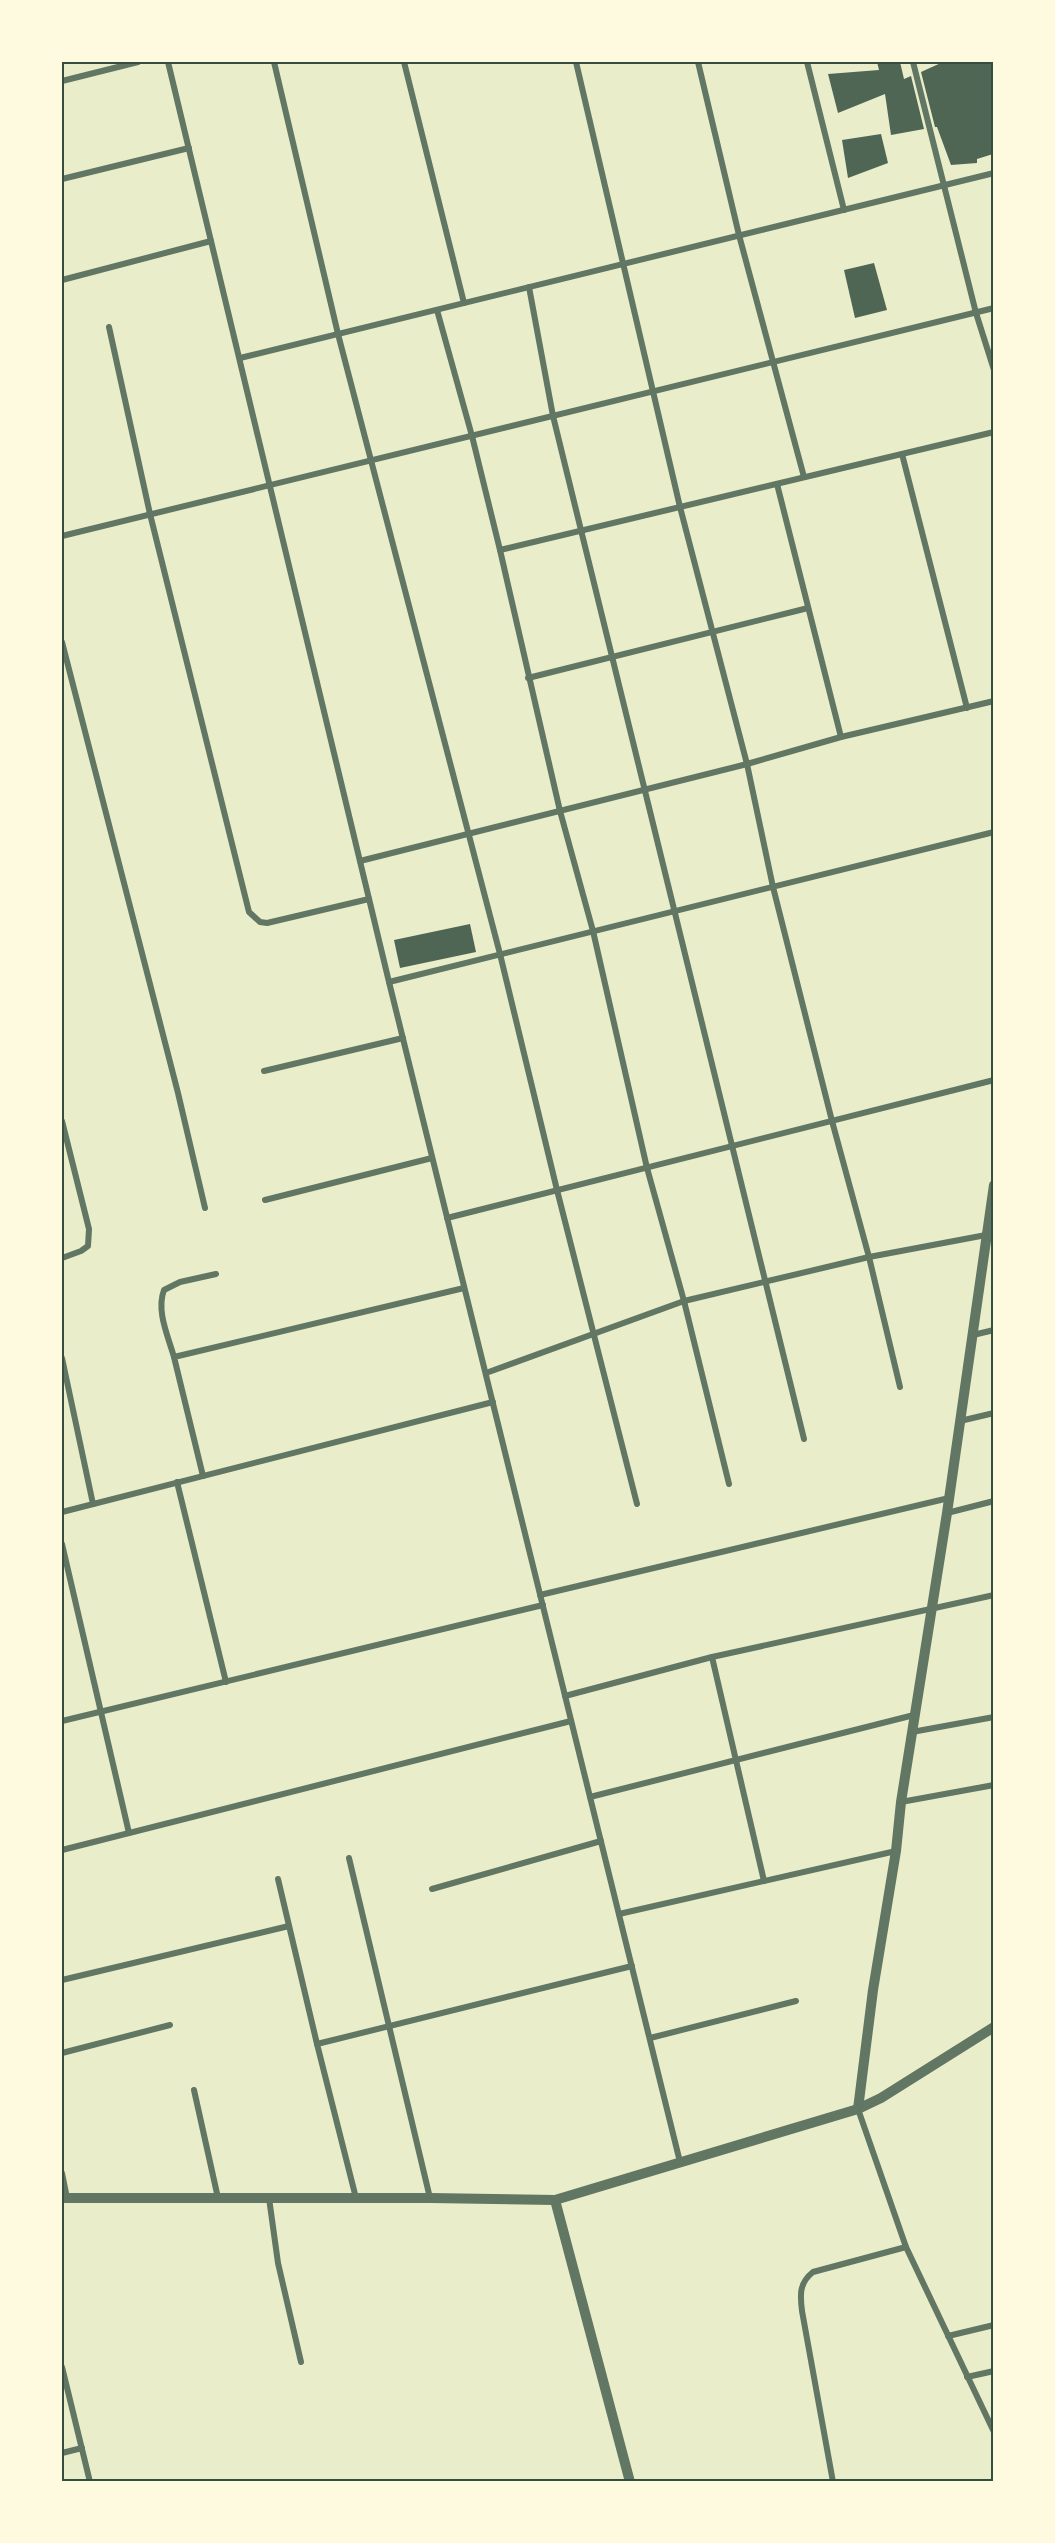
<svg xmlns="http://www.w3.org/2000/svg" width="1055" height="2543" viewBox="0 0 1055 2543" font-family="Poppins,sans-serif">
<rect width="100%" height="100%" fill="#e9edc9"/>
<!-- building -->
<g fill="#4f6655">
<path d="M877,62H900L904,79L911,76L924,129L891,135L885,94L838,113L828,74L879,70Z"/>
<path d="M943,62H993V154L977,159V163L951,165L937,127H935L921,72Z"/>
<path d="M881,134L888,163L848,178L842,140Z"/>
<path d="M874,263L887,310L855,318L844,270Z"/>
<path d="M470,924L476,952L400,968L394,940Z"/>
</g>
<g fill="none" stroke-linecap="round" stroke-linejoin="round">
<!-- minor -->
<g stroke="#617663" stroke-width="6">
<path d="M168,62L389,982L680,2162"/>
<path d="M274,62L338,334L500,954L557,1190L637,1504"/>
<path d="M404,62L464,303"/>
<path d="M576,62L680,507L747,764L773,887L832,1121L869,1257L900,1387"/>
<path d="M698,62L739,235L804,477"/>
<path d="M807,62L844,210"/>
<path d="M913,62L976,313L994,370"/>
<path d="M62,81L138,62"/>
<path d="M62,179L189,148"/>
<path d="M62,280L211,241"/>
<path d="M529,287L553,416L804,1439"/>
<path d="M437,310L472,436L500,550L994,432"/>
<path d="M109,327L150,514L249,912L260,922L267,923L369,899"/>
<path d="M240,358L994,173"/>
<path d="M902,454L967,708"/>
<path d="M777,484L841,737"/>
<path d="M62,536L994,308"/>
<path d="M500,550L560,811L593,931L647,1168L684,1301L729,1484"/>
<path d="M62,642L178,1093L205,1208"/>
<path d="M528,678L808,608"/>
<path d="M360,861L747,764L841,737L994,701"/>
<path d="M389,982L994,832"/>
<path d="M264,1071L403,1038"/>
<path d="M62,1121L89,1229L88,1246L81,1251L62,1258"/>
<path d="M265,1200L432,1158"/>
<path d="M447,1218L994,1080"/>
<path d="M973,1335L994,1330"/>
<path d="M174,1357C168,1336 156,1311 164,1290L180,1282L216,1274"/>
<path d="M62,1358L93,1504"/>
<path d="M486,1373L684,1301L869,1257L986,1235"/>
<path d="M960,1421L994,1413"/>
<path d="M203,1476L174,1357L464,1288"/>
<path d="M177,1482L226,1682"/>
<path d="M62,1512L493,1402"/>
<path d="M947,1513L994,1501"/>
<path d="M62,1544L129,1833"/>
<path d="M540,1595L949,1498"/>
<path d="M565,1696L712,1657"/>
<path d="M62,1721L543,1605"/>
<path d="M912,1732L994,1717"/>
<path d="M590,1797L914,1715"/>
<path d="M901,1802L994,1785"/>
<path d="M62,1850L571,1721"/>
<path d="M349,1858L430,2198"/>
<path d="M278,1879L317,2044"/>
<path d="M764,1881L712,1657L994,1595"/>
<path d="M432,1889L601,1841"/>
<path d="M619,1914L896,1851"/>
<path d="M62,1980L289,1926"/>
<path d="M650,2038L796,2001"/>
<path d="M62,2053L170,2025"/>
<path d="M194,2090L218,2198"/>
<path d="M858,2109L906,2247L994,2432"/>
<path d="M62,2173L67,2198"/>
<path d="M269,2198L278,2263L301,2362"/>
<path d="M356,2198L317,2044L632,1966"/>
<path d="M948,2336L994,2325"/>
<path d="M62,2367L90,2482"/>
<path d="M967,2377L994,2371"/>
<path d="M62,2453L82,2448"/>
<path d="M833,2482L802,2311C800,2295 799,2283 813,2272L906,2247"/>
</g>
<!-- tertiary -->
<g stroke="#617663" stroke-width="10">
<path d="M858,2109L873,1990L896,1851L901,1802L947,1513L994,1185"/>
<path d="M62,2198H430L555,2200L858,2109L881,2098L994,2027"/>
<path d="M555,2200L630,2482"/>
</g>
</g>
<!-- border -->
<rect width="1055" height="2543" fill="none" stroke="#fefae0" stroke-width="126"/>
<rect x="63" y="63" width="929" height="2417" fill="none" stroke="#344e41" stroke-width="2"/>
</svg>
